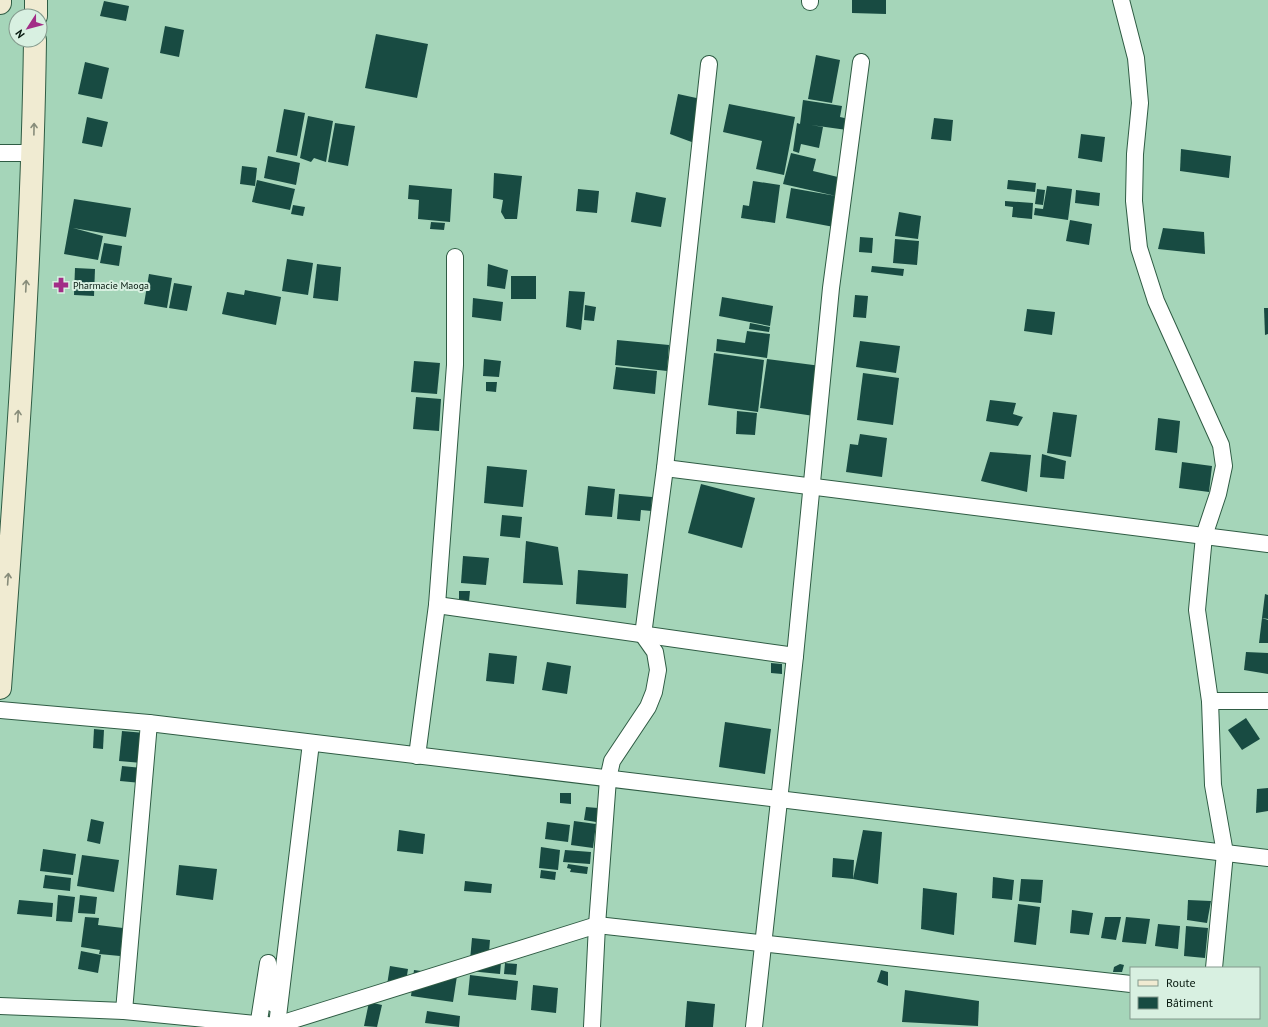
<svg xmlns="http://www.w3.org/2000/svg" width="1268" height="1027" viewBox="0 0 1268 1027" font-family="'PT Sans',sans-serif">
<rect width="100%" height="100%" fill="#a5d5b9"/>
<!-- building -->
<g fill="#184b42">
<path d="M852,0H886V14L852,13Z"/>
<path d="M104,1L129,6L126,21L100,16Z"/>
<path d="M165,26L184,30L179,57L160,53Z"/>
<path d="M376,34L428,44L417,98L365,88Z"/>
<path d="M816,55L840,60L832,103L808,99Z"/>
<path d="M85,62L109,68L102,99L78,94Z"/>
<path d="M678,94L701,99L697,144L670,134Z"/>
<path d="M803,100L842,106L840,117L849,119L847,130L811,125L823,127L819,148L801,144L799,153L793,151L797,123L800,124Z"/>
<path d="M729,104L795,117L784,175L756,169L762,141L723,132Z"/>
<path d="M284,109L305,113L297,156L276,152Z"/>
<path d="M308,116L333,121L326,162L314,158L311,162L300,158Z"/>
<path d="M87,117L108,122L102,147L82,143Z"/>
<path d="M934,118L953,120L951,141L931,139Z"/>
<path d="M335,123L355,126L348,166L328,162Z"/>
<path d="M1081,134L1105,137L1102,162L1078,158Z"/>
<path d="M1181,149L1231,156L1229,178L1180,171Z"/>
<path d="M791,153L816,159L813,171L842,178L834,227L786,218L791,188L836,196L783,184Z"/>
<path d="M268,156L300,163L296,185L264,178Z"/>
<path d="M242,166L257,168L255,186L240,184Z"/>
<path d="M494,173L522,176L517,219H505L501,212L503,200L493,198Z"/>
<path d="M257,180L295,189L290,210L252,202Z"/>
<path d="M1008,180L1036,183L1035,192L1007,189Z"/>
<path d="M753,181L780,185L775,223L741,218L743,205L749,206Z"/>
<path d="M409,185L452,189L450,222L418,219L419,200L408,199Z"/>
<path d="M1047,186L1072,189L1068,220L1034,215L1035,208L1043,209Z"/>
<path d="M578,189L599,191L597,213L576,211Z"/>
<path d="M1037,189L1045,190L1043,205L1035,204Z"/>
<path d="M1076,190L1100,193L1099,206L1075,203Z"/>
<path d="M636,192L666,198L661,227L631,222Z"/>
<path d="M74,199L131,208L126,237L73,228L103,236L98,260L64,254Z"/>
<path d="M1005,201L1033,203L1032,219L1012,217L1013,207L1005,206Z"/>
<path d="M293,205L305,207L303,216L291,214Z"/>
<path d="M899,212L921,216L918,239L895,236Z"/>
<path d="M1070,220L1092,224L1089,245L1066,241Z"/>
<path d="M431,222L445,223L444,230L430,229Z"/>
<path d="M1163,228L1204,232L1205,254L1158,249Z"/>
<path d="M860,237L873,238L872,253L859,252Z"/>
<path d="M895,239L919,241L917,265L893,263Z"/>
<path d="M104,243L122,246L119,266L100,263Z"/>
<path d="M287,259L313,263L308,295L282,291Z"/>
<path d="M317,264L341,267L338,301L313,298Z"/>
<path d="M488,264L508,270L505,289L487,286Z"/>
<path d="M872,266L904,269L903,276L871,272Z"/>
<path d="M75,268L95,269L94,296L74,295Z"/>
<path d="M149,274L172,278L167,308L144,304Z"/>
<rect x="511" y="276" width="25" height="23"/>
<path d="M174,283L192,286L187,311L169,308Z"/>
<path d="M245,290L281,297L276,325L222,314L227,292L244,295Z"/>
<path d="M569,291L585,292L581,330L566,327Z"/>
<path d="M855,295L868,296L866,318L853,317Z"/>
<path d="M722,297L773,306L770,326L719,316Z"/>
<path d="M473,298L503,302L501,321L472,317Z"/>
<path d="M585,305L596,307L594,321L584,320Z"/>
<path d="M1264,308H1268V334L1265,335Z"/>
<path d="M1027,309L1055,312L1052,335L1024,331Z"/>
<path d="M750,323L770,327L769,332L749,329Z"/>
<path d="M747,331L770,334L767,358L716,351L717,339L745,343Z"/>
<path d="M617,340L669,345L667,371L615,365Z"/>
<path d="M860,341L900,346L896,373L856,367Z"/>
<path d="M714,353L764,360L758,412L708,405Z"/>
<path d="M484,359L501,361L499,377L483,376Z"/>
<path d="M767,359L821,366L814,416L760,408Z"/>
<path d="M414,361L440,363L437,394L411,392Z"/>
<path d="M616,367L657,371L655,394L613,389Z"/>
<path d="M863,373L899,378L893,425L857,420Z"/>
<path d="M486,382H497L496,392L486,391Z"/>
<path d="M416,397L441,399L439,431L413,429Z"/>
<path d="M990,400L1016,403L1013,414L1023,417L1018,426L986,421Z"/>
<path d="M737,411L757,413L755,435L736,434Z"/>
<path d="M1053,412L1077,415L1071,457L1047,453Z"/>
<path d="M1158,418L1180,421L1177,453L1155,450Z"/>
<path d="M860,434L887,438L882,477L846,472L850,444L858,445Z"/>
<path d="M990,452L1031,455L1027,492L981,481Z"/>
<path d="M1042,454L1066,461L1064,479L1040,477Z"/>
<path d="M1182,462L1212,466L1209,492L1179,488Z"/>
<path d="M487,466L527,470L523,507L484,503Z"/>
<path d="M701,484L755,498L742,548L688,533Z"/>
<path d="M588,486L615,489L612,517L585,515Z"/>
<path d="M619,494L652,497L651,511L641,510L640,521L617,519Z"/>
<path d="M502,515L522,517L520,538L500,536Z"/>
<path d="M526,541L558,547L563,585L523,583Z"/>
<path d="M463,556L489,558L486,585L461,583Z"/>
<path d="M578,570L628,574L626,608L576,604Z"/>
<path d="M459,591H470L469,601L459,600Z"/>
<path d="M1265,594L1268,595V619L1262,618Z"/>
<path d="M1262,618L1268,620V643H1259Z"/>
<path d="M1246,652L1268,653V674L1244,670Z"/>
<path d="M489,653L517,656L514,684L486,681Z"/>
<path d="M547,662L571,666L567,694L542,690Z"/>
<path d="M771,663L782,664V674L771,673Z"/>
<path d="M1246,718L1260,739L1242,750L1228,730Z"/>
<path d="M725,722L771,729L765,774L719,767Z"/>
<path d="M94,729L104,730L103,749L93,748Z"/>
<path d="M122,731L145,733L142,763L119,761Z"/>
<path d="M122,766L142,768L141,783L120,781Z"/>
<path d="M1268,788V811L1256,813L1257,789Z"/>
<path d="M560,793H571V804L560,803Z"/>
<path d="M586,807L598,808L596,822L584,820Z"/>
<path d="M91,819L104,822L100,844L87,841Z"/>
<path d="M574,821L596,824L593,848L571,845Z"/>
<path d="M547,822L570,825L568,842L545,839Z"/>
<path d="M399,830L425,834L423,854L397,851Z"/>
<path d="M863,830L882,832L878,884L853,879L832,877L833,858L854,860L853,879Z"/>
<path d="M541,847L560,850L558,870L539,868Z"/>
<path d="M43,849L76,854L73,875L40,871Z"/>
<path d="M565,850L591,852L590,864L563,862Z"/>
<path d="M82,855L119,860L114,892L77,886Z"/>
<path d="M568,864L588,867L587,874L570,872L571,869L567,868Z"/>
<path d="M179,865L217,869L213,900L176,895Z"/>
<path d="M541,870L556,872L555,880L540,878Z"/>
<path d="M45,875L71,878L70,891L43,888Z"/>
<path d="M993,877L1014,880L1012,900L992,898Z"/>
<path d="M1021,879L1043,880L1041,903L1019,901Z"/>
<path d="M465,881L492,884L491,893L464,891Z"/>
<path d="M923,888L957,893L954,935L921,929Z"/>
<path d="M58,895L75,897L72,922L56,921Z"/>
<path d="M80,895L97,897L95,914L78,913Z"/>
<path d="M19,900L53,903L52,917L17,914Z"/>
<path d="M1188,900L1211,901L1207,923L1187,920Z"/>
<path d="M1018,904L1040,907L1036,945L1014,942Z"/>
<path d="M1072,910L1093,913L1089,935L1070,933Z"/>
<path d="M85,917L99,918L98,925L123,928L120,956L99,954L100,950L81,947Z"/>
<path d="M1105,917H1121L1116,940L1101,938Z"/>
<path d="M1126,917L1150,919L1146,944L1122,942Z"/>
<path d="M1158,924L1180,926L1178,949L1155,946Z"/>
<path d="M1186,926L1208,928L1205,958L1184,956Z"/>
<path d="M472,938L490,940L489,952H502L500,974L469,971Z"/>
<path d="M81,951L101,955L98,973L78,969Z"/>
<path d="M505,963L517,964L516,975L504,974Z"/>
<path d="M1120,964L1124,965L1122,972H1113L1114,967Z"/>
<path d="M390,966L408,969L405,988L387,985Z"/>
<path d="M414,970L457,976L453,1002L411,996Z"/>
<path d="M881,970L888,972V986L877,982Z"/>
<path d="M470,975L518,981L516,1000L468,995Z"/>
<path d="M533,985L558,988L556,1013L531,1010Z"/>
<path d="M905,990L979,1001L978,1026L902,1022Z"/>
<path d="M687,1001L715,1004L713,1027H685Z"/>
<path d="M369,1002L382,1005L377,1027L364,1026Z"/>
<path d="M427,1011L460,1016L459,1027L425,1023Z"/>
</g>
<g fill="none" stroke-linecap="round" stroke-linejoin="round">
<!-- street casing -->
<g stroke="#2f5c44" stroke-width="18">
<g id="street">
<path d="M810,0V2"/>
<path d="M1121,0L1136,58L1140,103L1135,154L1134,201L1139,248L1156,301L1221,445L1224,466L1218,494L1204,536L1197,610L1210,701"/>
<path d="M0,153H34"/>
<path d="M665,468L1268,544"/>
<path d="M437,605L795,656"/>
<path d="M0,710L149,723L1268,858"/>
<path d="M417,756L437,605L455,365V257"/>
<path d="M1214,968L1225,853L1213,785L1210,701H1268"/>
<path d="M0,1006L124,1011L287,1027"/>
<path d="M124,1011L149,723"/>
<path d="M277,1025L597,925L1131,984"/>
<path d="M277,1025L311,743"/>
<path d="M258,1027L268,963L274,1004"/>
<path d="M592,1027L597,925L608,779L612,761L648,707L654,692L658,670L655,652L643,635L665,468L709,64"/>
<path d="M754,1027L795,656L831,288L861,62"/>
</g>
</g>
<!-- secondary casing -->
<g stroke="#2f5c44" stroke-width="24">
<g id="secondary">
<path d="M0,3V0"/>
<path d="M36,16V0"/>
<path d="M0,688C16,472 32,256 35,40"/>
</g>
</g>
<!-- street -->
<use href="#street" stroke="#fff" stroke-width="16"/>
<!-- secondary -->
<use href="#secondary" stroke="#f0ebd2" stroke-width="22"/>
</g>
<!-- one-way arrows -->
<defs><path id="oneway-shaft" d="M-6 0H5M1.5-3L5.5 0L1.5 3" fill="none" stroke-width="1.6" stroke-linecap="round" stroke-linejoin="round"/></defs>
<g stroke="#878c7a">
<use href="#oneway-shaft" transform="translate(34 129) rotate(-89)"/>
<use href="#oneway-shaft" transform="translate(26 286) rotate(-87)"/>
<use href="#oneway-shaft" transform="translate(18 416) rotate(-87)"/>
<use href="#oneway-shaft" transform="translate(8 579) rotate(-86)"/>
</g>
<!-- icons -->
<defs>
<g id="pharmacy-bare" transform="scale(1.2)"><path d="M-2-6h4v4h4v4h-4v4h-4v-4h-4v-4h4Z" fill="#a22d87" stroke="#d8f0e1" stroke-width="2.5" paint-order="stroke"/></g>
</defs>
<g fill-rule="evenodd">
<use href="#pharmacy-bare" x="61" y="285"/>
</g>
<g text-anchor="middle" stroke-width="4" stroke-linejoin="round" paint-order="stroke">
<!-- poi labels -->
<g font-size="10" fill="#06180e" stroke="#d8f0e1" text-anchor="start">
<text x="73" y="289">Pharmacie Maoga</text>
</g>
</g>
<!-- legend -->
<rect x="1130" y="967" width="130" height="52" fill="#d8f0e1" stroke="#849a8d"/>
<rect x="1138" y="980" width="20" height="6" fill="#f0ebd2" stroke="#849a8d"/>
<text x="1166" y="987" font-size="12" fill="#06180e">Route</text>
<rect x="1138" y="997" width="20" height="12" fill="#184b42" stroke="#849a8d"/>
<text x="1166" y="1007" font-size="12" fill="#06180e">Bâtiment</text>
<!-- north arrow -->
<g transform="translate(28 28) rotate(234)"><circle r="19" fill="#d8f0e1" stroke="#849a8d"/>
<path d="M0-3L7 15L0 10L-7 15Z" fill="#a22d87"/>
<text y="-6" font-size="11" font-weight="bold" text-anchor="middle" fill="#06180e">N</text>
</g>
</svg>
